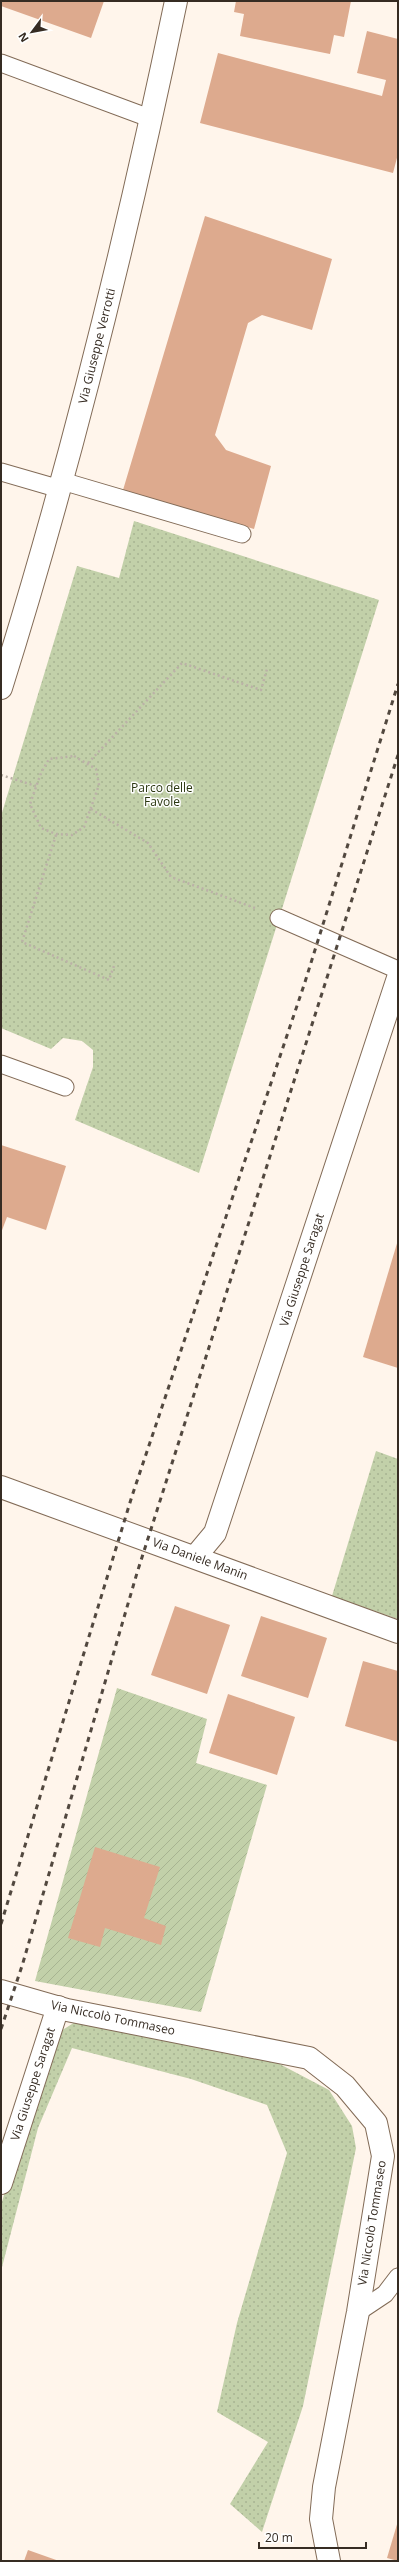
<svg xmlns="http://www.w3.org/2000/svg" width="399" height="2562" viewBox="0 0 399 2562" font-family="'Open Sans',sans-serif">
<defs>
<pattern id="grass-dots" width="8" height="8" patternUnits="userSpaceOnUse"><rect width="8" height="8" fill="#c2d0a9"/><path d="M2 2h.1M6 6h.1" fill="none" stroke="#a7b391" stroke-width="1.8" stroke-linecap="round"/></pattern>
<pattern id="garden-furrows" width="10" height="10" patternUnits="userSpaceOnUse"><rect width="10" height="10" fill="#c2d0a9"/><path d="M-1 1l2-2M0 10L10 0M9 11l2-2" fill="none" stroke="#a7b391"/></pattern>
</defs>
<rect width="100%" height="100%" fill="#fff5eb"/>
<!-- grass -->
<g fill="url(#grass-dots)">
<path d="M134,521L379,600L199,1173L75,1120L93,1067V1050L82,1041L63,1038L51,1049L1,1028V816L77,566L119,578Z"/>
<path d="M376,1451L398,1459V1619L332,1596Z"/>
<path d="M80,2019L272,2060L329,2090L352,2126L356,2148L303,2406L262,2532L230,2504L268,2442L217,2412L237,2323L287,2153L267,2105L191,2079L72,2048L38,2128L1,2271V2205L24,2128L56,2034Z"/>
</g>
<!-- garden -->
<path fill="url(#garden-furrows)" d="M117,1688L207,1719L196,1763L267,1785L201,2012L35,1981Z"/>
<!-- building -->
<g fill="#ddaa8e">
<path d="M1,1H104L91,38L1,6Z"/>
<path d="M236,1H351L344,37L334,35L330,54L240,36L244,14L234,12Z"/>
<path d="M367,31L398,39V154L393,173L200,123L218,53L382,96L386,80L357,73Z"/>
<path d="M205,216L332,259L312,330L262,315L248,323L215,435L226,450L271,466L254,529L123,490Z"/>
<path d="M1,1145L66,1166L46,1230L7,1217L1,1233Z"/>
<path d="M398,1240V1368L363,1357Z"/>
<path d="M175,1606L230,1625L207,1694L151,1675Z"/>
<path d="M261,1616L327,1638L308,1698L241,1676Z"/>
<path d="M363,1661L398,1671V1742L345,1726Z"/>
<path d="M228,1694L295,1717L277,1775L209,1753Z"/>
<path d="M95,1847L160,1867L144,1918L166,1926L161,1945L105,1928L100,1947L68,1938Z"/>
<path d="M398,2521V2561L387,2558Z"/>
<path d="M28,2550L59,2561H24Z"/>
</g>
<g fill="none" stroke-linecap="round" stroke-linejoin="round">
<!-- lane casing -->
<g stroke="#826b57" stroke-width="19">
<g id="lane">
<path d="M1,63L152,119"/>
<path d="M1,472L60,489"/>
<path d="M62,481L242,534"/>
<path d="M279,918L398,970"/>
<path d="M1,1064L65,1087"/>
<path d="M358,2312L385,2294L398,2277"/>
</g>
</g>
<!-- street casing -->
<g stroke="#826b57" stroke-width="24">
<g id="street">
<path d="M1,1487L398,1632"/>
<path d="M195,1557L215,1533L398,978"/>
<path d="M1,1991L67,2010L309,2058L345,2086L376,2123L383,2156L358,2312L324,2487L321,2519L329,2561"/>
<path d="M1,2183L58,2007"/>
</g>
</g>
<!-- secondary casing -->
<g stroke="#826b57" stroke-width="24">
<path id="secondary" d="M1,688C72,462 128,232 176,1"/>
</g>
<!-- path -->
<g stroke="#bbb1a7" stroke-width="2.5" stroke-dasharray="2 3" stroke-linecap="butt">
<path d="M74,756L96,769L99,785L84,827L72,835L56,834L41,828L30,804L41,773L49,759Z"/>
<path d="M88,763L182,663L261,690L267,669"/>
<path d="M1,775L36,786"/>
<path d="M91,809L148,843L171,877L255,908"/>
<path d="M56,835L22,942L109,980L115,963"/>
</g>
<!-- lane -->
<use href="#lane" stroke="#fff" stroke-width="17"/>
<!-- street -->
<use href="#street" stroke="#fff" stroke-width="22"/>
<!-- secondary -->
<use href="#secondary" stroke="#fff" stroke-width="22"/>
<!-- rail -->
<g stroke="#52483f" stroke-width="3" stroke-dasharray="5 5" stroke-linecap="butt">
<path d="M1,1924L132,1496L305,982L398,684"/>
<path d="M1,2029L22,1966L137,1573L398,755"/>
</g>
</g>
<g text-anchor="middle" stroke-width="3" stroke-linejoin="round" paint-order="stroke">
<!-- street labels -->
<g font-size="12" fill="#362c23" stroke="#fff">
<text transform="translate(97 346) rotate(-76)" y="4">Via Giuseppe Verrotti</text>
<text transform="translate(302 1270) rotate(-72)" y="4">Via Giuseppe Saragat</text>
<text transform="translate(200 1559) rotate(20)" y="4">Via Daniele Manin</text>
<text transform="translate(113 2018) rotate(12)" y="4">Via Niccolò Tommaseo</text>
<text transform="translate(33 2084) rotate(-72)" y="4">Via Giuseppe Saragat</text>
<text transform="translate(372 2223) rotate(-81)" y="4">Via Niccolò Tommaseo</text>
</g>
<!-- park labels -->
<g font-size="12" fill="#2b3710" stroke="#fff">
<text x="162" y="792">Parco delle<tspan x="162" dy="14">Favole</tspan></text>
</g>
</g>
<!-- border -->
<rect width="399" height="2562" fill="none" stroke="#362c23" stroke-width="4"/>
<!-- north arrow -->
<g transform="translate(32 32) rotate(238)" stroke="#ffffff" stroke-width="3" paint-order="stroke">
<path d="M0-3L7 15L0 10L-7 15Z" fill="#362c23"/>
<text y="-6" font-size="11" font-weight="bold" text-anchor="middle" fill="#362c23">N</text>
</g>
<!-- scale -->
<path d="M259 2542v6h107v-6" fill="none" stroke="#362c23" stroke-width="2"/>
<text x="265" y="2542" font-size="12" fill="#362c23" stroke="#ffffff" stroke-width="3" paint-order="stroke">20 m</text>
</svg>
